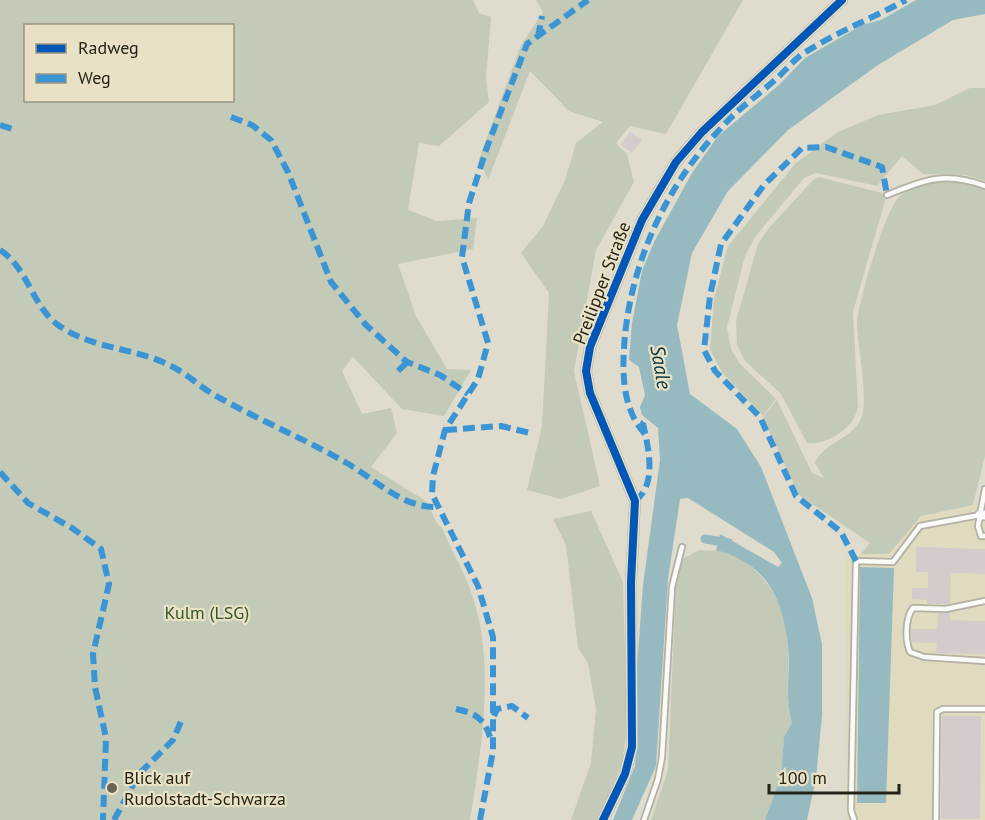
<svg xmlns="http://www.w3.org/2000/svg" width="985" height="820" viewBox="0 0 985 820" font-family="'PT Sans',sans-serif">
<rect width="100%" height="100%" fill="#e0dccd"/>
<!-- built -->
<path fill="#e0dabf" d="M985,502V820H845L846,554H889L921,516Z"/>
<!-- green -->
<g fill="#c3cab7" fill-rule="evenodd">
<path d="M0,0H473L479,13L491,17L486,78L489,102L439,146L419,143L408,210L437,221L477,218L473,249L398,264L416,316L447,369L471,370L444,416L402,409L353,357L342,371L362,414L391,408L397,433L371,467L426,501L437,523L442,528C451,550 465,572 472,595C496,663 481,751 470,820H0ZM26,26H232V100H26Z"/>
<path d="M536,0H743L666,134L630,126L616,143L627,154L634,182L596,250L574,371L600,486L561,499L527,490L542,426L549,293L521,253L543,226L565,180L576,143L603,122L569,111L530,71L488,180L479,159L521,45L543,12Z"/>
<path d="M970,88H985V181L966,175L923,174L902,156L877,186L816,173L804,178L755,237L745,256L727,327L731,349L740,364L776,399L763,416L722,372L710,350L714,299L728,246L796,163L838,132L878,115L935,105Z"/>
<path d="M819,177L882,193L885,201L853,312L858,407C854,428 829,445 807,443L781,394L745,361L737,345L736,321L758,244L769,228L813,180Z"/>
<path d="M943,181L967,182L985,188V456L973,505L921,516L889,554H861L870,543L799,495L763,417L777,400L812,473L824,478L815,463C824,441 855,439 862,416C868,397 858,348 857,325C857,305 886,207 900,196C912,186 928,183 943,181Z"/>
<path d="M591,511L623,582L627,730L622,763L599,820H571L591,763L596,709L588,663L578,648L566,545L553,519Z"/>
<path d="M699,550C708,551 719,550 727,553C766,567 787,608 788,649C789,675 785,698 792,723L784,737L781,776L765,820H651L668,770L676,583L681,560Z"/>
</g>
<!-- water -->
<g fill="#97bac0">
<path d="M916,0H985V14L953,20L878,65L788,130L728,191L692,253L677,325L690,394L737,429L761,467L812,598L822,644V716L816,778L807,820H765L781,776L784,737L792,723C784,695 791,673 788,646C785,615 774,579 746,563C736,557 728,552 716,551L720,534L778,567L782,563L774,552L688,498L680,499L668,579L656,766L632,820H613L635,766L638,730L637,668L643,585L660,460L658,428L642,415L640,407L645,395L639,367L629,360L632,323L642,271L654,242L692,173L718,136L779,85L805,58L862,25L881,20Z"/>
<path d="M860,567L894,568L886,803H857Z"/>
</g>
<g fill="none" stroke-linecap="round" stroke-linejoin="round">
<!-- canal -->
<path stroke="#97bac0" stroke-width="9" d="M705,539L729,543"/>
</g>
<!-- building -->
<g fill="#d4cccc">
<path d="M630,132L642,140L632,153L621,145Z"/>
<path d="M916,547L985,549V574L951,573L950,604H927V600L912,599V588H928V572H916Z"/>
<path d="M938,613H950V620L985,621V654L936,653L937,643L912,642L911,629H937Z"/>
<path d="M942,716H981L980,819H941Z"/>
</g>
<g fill="none" stroke-linecap="round" stroke-linejoin="round">
<!-- service casing -->
<g stroke="#b3b0a4" stroke-width="8">
<g id="service">
<path d="M887,195C925,180 944,171 985,186"/>
<path d="M985,489L978,526L981,536H985"/>
<path d="M985,601L946,609L913,608C905,618 905,640 910,652L924,657L985,661"/>
<path d="M644,820L658,779L662,757L672,587L682,547"/>
<path d="M854,820L851,810L856,561L893,562L920,526L980,515"/>
<path d="M936,820L937,712L943,709H985"/>
</g>
</g>
<!-- minor casing -->
<g stroke="#b3b0a4" stroke-width="12">
<g id="minor">
<path d="M980,515H985"/>
<path d="M603,820L625,774L632,747L631,582L635,501L590,393L586,371L590,347L642,220L676,162L702,132L842,0"/>
</g>
</g>
<!-- service -->
<use href="#service" stroke="#fafaf8" stroke-width="4.5"/>
<!-- minor -->
<use href="#minor" stroke="#fafaf8" stroke-width="9"/>
<!-- quiet -->
<g stroke="#3b95d4" stroke-width="6" stroke-dasharray="12 6" stroke-linecap="butt">
<path d="M538,37L542,16"/>
<path d="M231,117L252,125L271,140L288,172L331,282L366,325L407,362L440,375L468,394"/>
<path d="M0,125L16,130"/>
<path d="M0,250C28,268 32,306 58,325C93,350 136,347 173,367C187,374 198,385 211,393C254,418 301,437 345,462C375,479 402,508 437,507"/>
<path d="M398,371L407,362"/>
<path d="M445,430L501,426L530,433"/>
<path d="M645,434C621,408 622,369 625,335C633,257 669,181 724,125C739,108 758,95 775,80C784,72 792,62 801,55C834,33 871,19 906,0"/>
<path d="M0,472L28,503L72,528L101,549L109,584L93,654L95,687L106,738L103,820"/>
<path d="M635,501C658,484 648,447 643,423L648,418"/>
<path d="M856,561L841,532L796,496L760,417L715,371L704,350L710,296L721,244L764,185L802,148L826,147L882,167L887,195"/>
<path d="M456,709C475,713 484,718 490,737"/>
<path d="M494,716L497,709L512,706L528,718"/>
<path d="M114,820L139,774L173,740L183,717"/>
<path d="M480,820L493,751V637L478,586L432,494L433,476L445,430L478,379L488,343L462,257L469,203L487,147L527,44L588,0"/>
</g>
<!-- cycleway casing -->
<g stroke="#e8e1c5" stroke-width="11">
<path id="cycleway" d="M603,820L625,774L632,747L631,582L635,501L590,393L586,371L590,347L642,220L676,162L702,132L842,0"/>
</g>
<!-- cycleway -->
<use href="#cycleway" stroke="#0057b8" stroke-width="8"/>
</g>
<!-- markers -->
<circle fill="#666457" stroke="#e8e1c5" stroke-width="2" cx="112" cy="788" r="6"/>
<g text-anchor="middle" stroke-width="4.5" stroke-linejoin="round" paint-order="stroke">
<!-- street labels -->
<g font-size="18" fill="#252318" stroke="#e8e1c5">
<text transform="translate(602 283) rotate(-69)" y="6">Preilipper Straße</text>
</g>
<!-- park labels -->
<g font-size="18" fill="#315725" stroke="#e8e1c5">
<text x="207" y="619">Kulm (LSG)</text>
</g>
<!-- poi labels -->
<g font-size="18" fill="#252318" stroke="#e8e1c5" text-anchor="start">
<text x="124" y="784">Blick auf<tspan x="124" dy="21">Rudolstadt-Schwarza</tspan></text>
</g>
<!-- water labels -->
<g font-size="20" font-style="italic" fill="#043642" stroke="#e8e1c5">
<text transform="translate(661 367) rotate(80)" y="7">Saale</text>
</g>
</g>
<!-- legend -->
<rect x="24" y="24" width="210" height="78" fill="#e8e1c5" stroke="#9a9580" stroke-width="1.5"/>
<rect x="36" y="44" width="30" height="9" fill="#0057b8" stroke="#9a9580" stroke-width="1.5"/>
<text x="78" y="54" font-size="18" fill="#252318">Radweg</text>
<rect x="36" y="74" width="30" height="9" fill="#3b95d4" stroke="#9a9580" stroke-width="1.5"/>
<text x="78" y="84" font-size="18" fill="#252318">Weg</text>
<!-- scale -->
<path d="M769 784v9h130v-9" fill="none" stroke="#252318" stroke-width="3"/>
<text x="778" y="784" font-size="18" fill="#252318" stroke="#e8e1c5" stroke-width="4.5" paint-order="stroke">100 m</text>
</svg>
